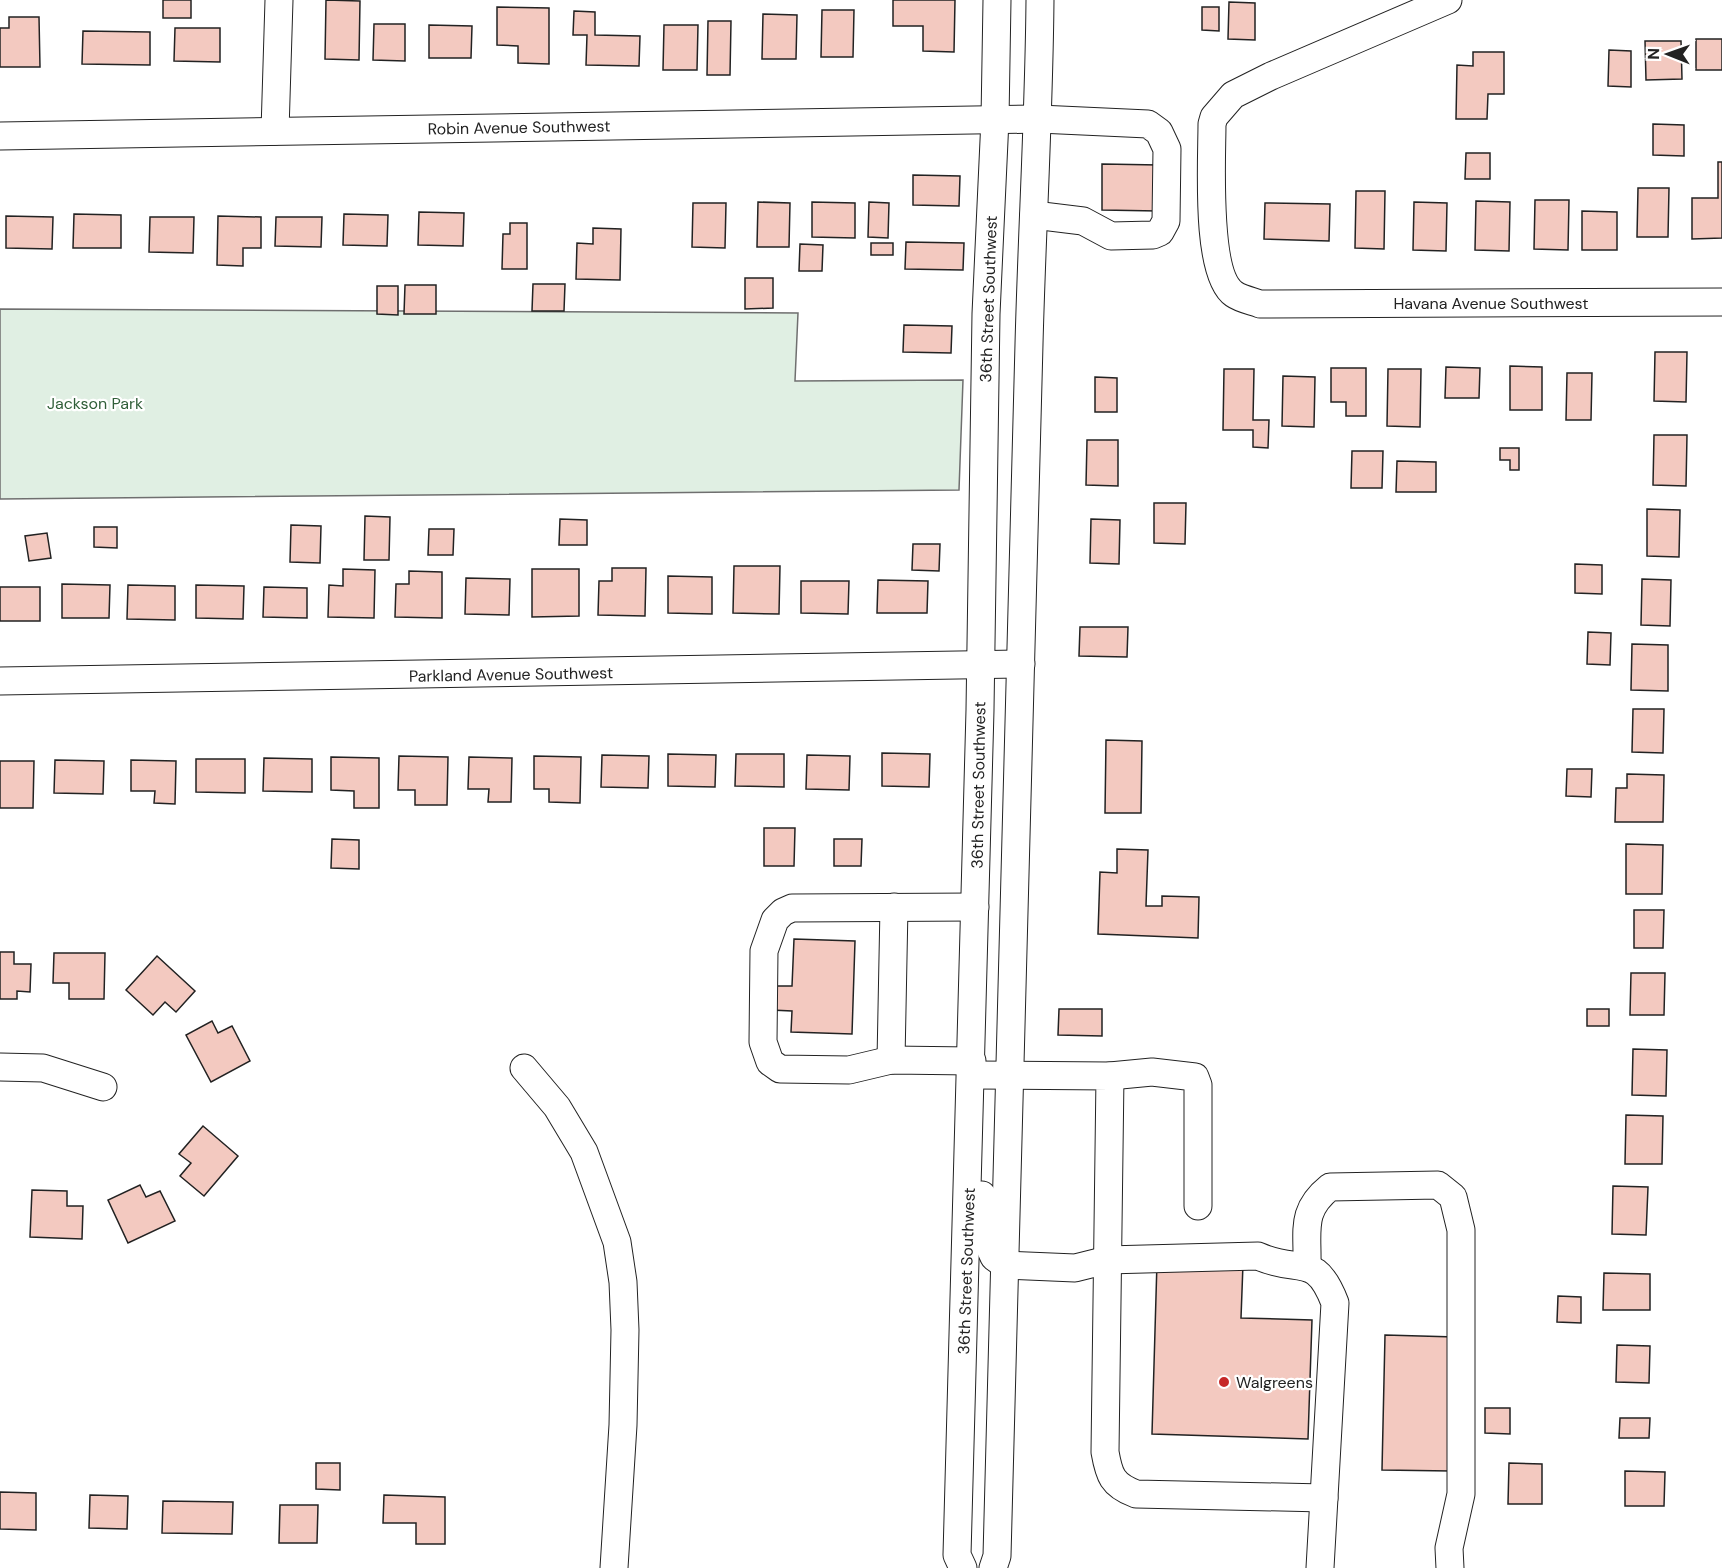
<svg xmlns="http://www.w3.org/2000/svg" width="1722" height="1568" viewBox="0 0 1722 1568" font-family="'DM Sans',sans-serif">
<rect width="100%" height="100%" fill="#fff"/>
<!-- green -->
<path fill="#e0efe3" stroke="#6f6f6f" stroke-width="1.5" d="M0,309L798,313L795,381L963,380L959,490L0,499Z"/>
<!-- building -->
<g fill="#f3c9c0" stroke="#222" stroke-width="1.5">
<rect x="163" y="0" width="28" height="18"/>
<path d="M326,0L360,1L359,60L325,59Z"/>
<path d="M893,0H955L954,52L923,51V26H893Z"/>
<path d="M1229,2L1255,3V40L1228,39Z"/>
<path d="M497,7L549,8V64L518,63V46L497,45Z"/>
<path d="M1202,7H1219V31L1202,30Z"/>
<path d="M822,10H854L853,57H821Z"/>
<path d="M574,11L595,12V35L640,36L639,66L586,65L587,35H573Z"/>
<path d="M763,14L797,15L796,59H762Z"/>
<path d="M9,17H39L40,67H0V28H9Z"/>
<path d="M708,21H731L730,75H707Z"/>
<path d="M374,24H405V61L373,60Z"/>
<path d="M429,25L472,26L471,58H429Z"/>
<path d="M664,25H698L697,70H663Z"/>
<path d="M175,28H220V62L174,61Z"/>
<path d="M83,31L150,32V65L82,64Z"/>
<rect x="1696" y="39" width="26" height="31"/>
<path d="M1645,41H1681L1682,79L1646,80Z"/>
<path d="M1609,50L1631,51V87L1608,86Z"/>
<path d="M1473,52H1504V94H1488L1487,119H1456L1457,65L1473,66Z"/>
<path d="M1653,124L1684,125V156L1653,155Z"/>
<path d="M1466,153H1490V179H1465Z"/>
<path d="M1718,162H1722V238L1692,239V198H1718Z"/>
<path d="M1102,164L1159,165L1158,211L1102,210Z"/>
<path d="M913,175L960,176L959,206L913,205Z"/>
<path d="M1638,188H1669L1668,237H1637Z"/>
<path d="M1356,191H1385L1384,249L1355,248Z"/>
<path d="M1535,200H1569L1568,250L1534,249Z"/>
<path d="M1476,201L1510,202L1509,251L1475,250Z"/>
<path d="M758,202L790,203L789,247H757Z"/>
<path d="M812,202L855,203V238L812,237Z"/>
<path d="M869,202L889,203L888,238L868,237Z"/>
<path d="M1414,202L1447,203L1446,251L1413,250Z"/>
<path d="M693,203H726L725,248L692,247Z"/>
<path d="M1265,203L1330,204L1329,241L1264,239Z"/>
<path d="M1582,211L1617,212V250H1582Z"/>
<path d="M419,212L464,213L463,246L418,245Z"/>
<path d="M74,214L121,215V248H73Z"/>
<path d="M344,214L388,215L387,246L343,245Z"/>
<path d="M6,216L53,217L52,249L6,248Z"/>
<path d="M218,216L261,217V248H243V266L217,265Z"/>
<path d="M150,217H194L193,253L149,252Z"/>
<path d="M276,217H322L321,247L275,246Z"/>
<path d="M510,223H527V269H502L503,234H510Z"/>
<path d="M593,228L621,229L620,280L576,279L577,243L593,244Z"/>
<path d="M906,242L964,243L963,270L905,269Z"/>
<rect x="871" y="243" width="22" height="12"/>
<path d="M800,244L823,245L822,271H799Z"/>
<path d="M745,278H773V308L745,309Z"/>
<path d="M533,284H565L564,311H532Z"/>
<path d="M405,285H436V314H404Z"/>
<path d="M377,286H398V315L377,314Z"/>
<path d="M904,325L952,326L951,353L903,352Z"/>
<path d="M1655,352H1687L1686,402L1654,401Z"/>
<path d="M1510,366L1542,367V410H1510Z"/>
<path d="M1446,367L1480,368L1479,398H1445Z"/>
<path d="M1331,368H1366V416H1346V402H1331Z"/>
<path d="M1224,369H1254L1253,420H1269L1268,448L1253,447V430H1223Z"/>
<path d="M1388,369H1421L1420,427L1387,426Z"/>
<path d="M1567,373H1592L1591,420H1566Z"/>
<path d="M1283,376L1315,377L1314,427L1282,426Z"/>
<path d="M1095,377L1117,378V412H1095Z"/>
<path d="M1654,435H1687L1686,486L1653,485Z"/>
<path d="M1087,440H1118V486L1086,485Z"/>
<path d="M1500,448H1519V470H1510V460H1500Z"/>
<path d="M1352,451H1383L1382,488H1351Z"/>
<path d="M1397,461L1436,462V492H1396Z"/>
<path d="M1154,503H1186L1185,544L1154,543Z"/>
<path d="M1647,509L1680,510L1679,557L1647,556Z"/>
<path d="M365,516L390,517L389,560H364Z"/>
<path d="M560,519L587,520V545H559Z"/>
<path d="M1091,519L1120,520L1119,564L1090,563Z"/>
<path d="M291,525L321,526L320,563L290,562Z"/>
<path d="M94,527H117V548L94,547Z"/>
<path d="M429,529H454L453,555H428Z"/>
<path d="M47,533L51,558L29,561L25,536Z"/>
<path d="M913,544H940L939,571L912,570Z"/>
<path d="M1575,564L1602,565V594L1575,593Z"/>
<path d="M734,566H780L779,614L733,613Z"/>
<path d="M612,568H646L645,616L598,615L599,581H612Z"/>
<path d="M343,569L375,570L374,618L328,617L329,585L343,586Z"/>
<path d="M532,569H579V616L532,617Z"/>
<path d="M409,571L442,572V618L395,617L396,584H409Z"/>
<path d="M668,576L712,577V614L668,613Z"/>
<path d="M466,578L510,579L509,615L465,614Z"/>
<path d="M1642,579L1671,580L1670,626L1641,625Z"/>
<path d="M878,580L928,581L927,613H877Z"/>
<path d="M801,581H849L848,614L801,613Z"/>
<path d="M62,584L110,585L109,618H62Z"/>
<path d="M128,585L175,586V620L127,619Z"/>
<path d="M196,585L244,586L243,619L196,618Z"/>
<rect x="0" y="587" width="40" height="34"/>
<path d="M264,587L307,588V618L263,617Z"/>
<path d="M1080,627H1128L1127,657L1079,656Z"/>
<path d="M1588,632L1611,633L1610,665L1587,664Z"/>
<path d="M1632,644L1668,645V691L1631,690Z"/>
<path d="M1633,709H1664L1663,753L1632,752Z"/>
<path d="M1106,740L1142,741L1141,813H1105Z"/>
<path d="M882,753L930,754L929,787L882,786Z"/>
<path d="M668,754L716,755L715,787L668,786Z"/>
<path d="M736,754H784V787L735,786Z"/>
<path d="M602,755L649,756L648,788L601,787Z"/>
<path d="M807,755L850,756L849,790L806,789Z"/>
<path d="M399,756L448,757L447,805H415V790H398Z"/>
<path d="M534,756L581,757L580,803L549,802V789H534Z"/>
<path d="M331,757L379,758V808H354V791L331,790Z"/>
<path d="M469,757L512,758L511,802H488L489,789H468Z"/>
<path d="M264,758L312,759V792L263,791Z"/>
<path d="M196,759H245V793L196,792Z"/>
<path d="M55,760L104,761L103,794L54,793Z"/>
<path d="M131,760L176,761L175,804L154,803L155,791H131Z"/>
<path d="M0,761H34L33,808H0Z"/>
<path d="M1567,769H1592L1591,797L1566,796Z"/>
<path d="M1627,774L1664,775L1663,822H1615L1616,788H1627Z"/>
<path d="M764,828H795L794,866H764Z"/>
<path d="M332,839L359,840V869L331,868Z"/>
<path d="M834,839H862L861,866H834Z"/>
<path d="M1626,844L1663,845L1662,894H1626Z"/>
<path d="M1117,849L1148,850L1146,906H1162V896L1199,897L1198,938L1098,934L1100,872L1117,873Z"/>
<path d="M1634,910H1664L1663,948H1634Z"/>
<path d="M794,939L855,941L852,1034L791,1032L792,1011L771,1010V986H792Z"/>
<path d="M0,952H14V964H31L30,992L17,991V999H0Z"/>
<path d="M54,953H105L104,999H69V983H53Z"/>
<path d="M157,956L195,991L176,1012L165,1002L153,1015L126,990Z"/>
<path d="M1631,973H1665L1664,1015H1630Z"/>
<path d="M1059,1009H1102V1036L1058,1035Z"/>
<rect x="1587" y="1009" width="22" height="17"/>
<path d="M212,1021L218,1033L232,1026L250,1061L211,1082L186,1035Z"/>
<path d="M1633,1049L1667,1050L1666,1096L1632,1095Z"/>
<path d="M1626,1115L1663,1116L1662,1164H1625Z"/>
<path d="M203,1126L238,1156L204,1196L180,1176L191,1163L179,1154Z"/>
<path d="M140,1185L146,1197L160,1191L175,1221L128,1243L108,1200Z"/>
<path d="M1613,1186L1648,1187L1646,1235L1612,1234Z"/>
<path d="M32,1190L67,1191V1206H83L82,1239L30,1237Z"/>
<path d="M1157,1262L1243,1264L1241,1318L1312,1320L1308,1439L1152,1434Z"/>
<path d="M1604,1273L1650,1274V1310H1603Z"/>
<path d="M1558,1296L1581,1297V1323L1557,1322Z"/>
<path d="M1385,1335L1455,1337L1451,1471L1382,1470Z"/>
<path d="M1617,1345L1650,1346L1649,1383L1616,1382Z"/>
<path d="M1485,1408H1510V1434L1485,1433Z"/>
<path d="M1620,1418H1650L1649,1438H1619Z"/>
<path d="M316,1463H340V1490L316,1489Z"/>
<path d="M1509,1463L1542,1464V1504H1508Z"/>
<path d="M1625,1471L1665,1472L1664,1506H1625Z"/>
<path d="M0,1492L36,1493V1530L0,1529Z"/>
<path d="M90,1495L128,1496L127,1529L89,1528Z"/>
<path d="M384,1495L445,1497V1544H416V1523H383Z"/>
<path d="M163,1501L233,1502L232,1534L162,1533Z"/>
<path d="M280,1505H318L317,1543H279Z"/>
</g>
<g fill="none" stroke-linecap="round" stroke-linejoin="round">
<!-- minor casing -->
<g stroke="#222" stroke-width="29">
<g id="minor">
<path d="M1448,0L1271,76L1233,95L1214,117L1212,124C1212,160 1205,274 1234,294C1241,299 1252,301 1260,304L1722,302"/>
<path d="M275,131L279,0"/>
<path d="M0,136L1039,119L1148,124L1159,132L1167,149L1166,221L1160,232L1153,235L1111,236L1083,221L1034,215"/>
<path d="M0,681L1021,664"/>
<path d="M891,1060L894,907"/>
<path d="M972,1061L891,1060L849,1070L780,1069L770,1062L763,1042L764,951L775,920L783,912L792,908L975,907"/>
<path d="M0,1067L43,1068L103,1087"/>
<path d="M524,1068L557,1107L584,1152L617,1242L623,1282L625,1330L623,1425L614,1568"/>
<path d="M972,1075L1110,1076L1105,1452C1109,1475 1112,1485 1136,1494L1324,1498"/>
<path d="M1110,1076L1152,1072L1195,1077L1198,1085V1206"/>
<path d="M982,1195L984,1224L989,1246L994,1257L1005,1265L1075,1268L1107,1260L1258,1256C1300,1275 1315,1251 1335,1303L1320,1568"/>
<path d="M1307,1266C1308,1230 1300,1211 1330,1187L1438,1185L1453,1197L1461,1230V1494L1449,1548L1450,1568"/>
<path d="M963,1568L957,1555L980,710L986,314L995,119L997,0"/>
<path d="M993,1568L997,1556C1008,1152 1019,748 1029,344C1032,229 1039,115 1040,0"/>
</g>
</g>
<!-- minor -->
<use href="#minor" stroke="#fff" stroke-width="27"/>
</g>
<!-- markers -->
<circle fill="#c62828" stroke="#fff" stroke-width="2" cx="1224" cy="1382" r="6"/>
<g text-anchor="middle" stroke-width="4.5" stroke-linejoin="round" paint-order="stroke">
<!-- street labels -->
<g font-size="16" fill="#222" stroke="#fff">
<text transform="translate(519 127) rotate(-1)" y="6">Robin Avenue Southwest</text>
<text transform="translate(988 299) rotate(-88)" y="6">36th Street Southwest</text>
<text x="1491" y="309">Havana Avenue Southwest</text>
<text transform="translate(511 674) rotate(-1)" y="6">Parkland Avenue Southwest</text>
<text transform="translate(978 785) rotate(-89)" y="6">36th Street Southwest</text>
<text transform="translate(966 1271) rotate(-88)" y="6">36th Street Southwest</text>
</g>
<!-- park labels -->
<g font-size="16" fill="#2f5e38" stroke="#fff">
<text x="95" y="409">Jackson Park</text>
</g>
<!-- poi labels -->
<g font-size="16" fill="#222" stroke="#fff" text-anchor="start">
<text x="1236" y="1388">Walgreens</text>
</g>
</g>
<!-- north arrow -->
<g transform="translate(1668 54) rotate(271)" stroke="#ffffff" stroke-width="4.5" paint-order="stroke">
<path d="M0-4.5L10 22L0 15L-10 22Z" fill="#222222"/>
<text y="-9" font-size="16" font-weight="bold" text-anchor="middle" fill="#222222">N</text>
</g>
</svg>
